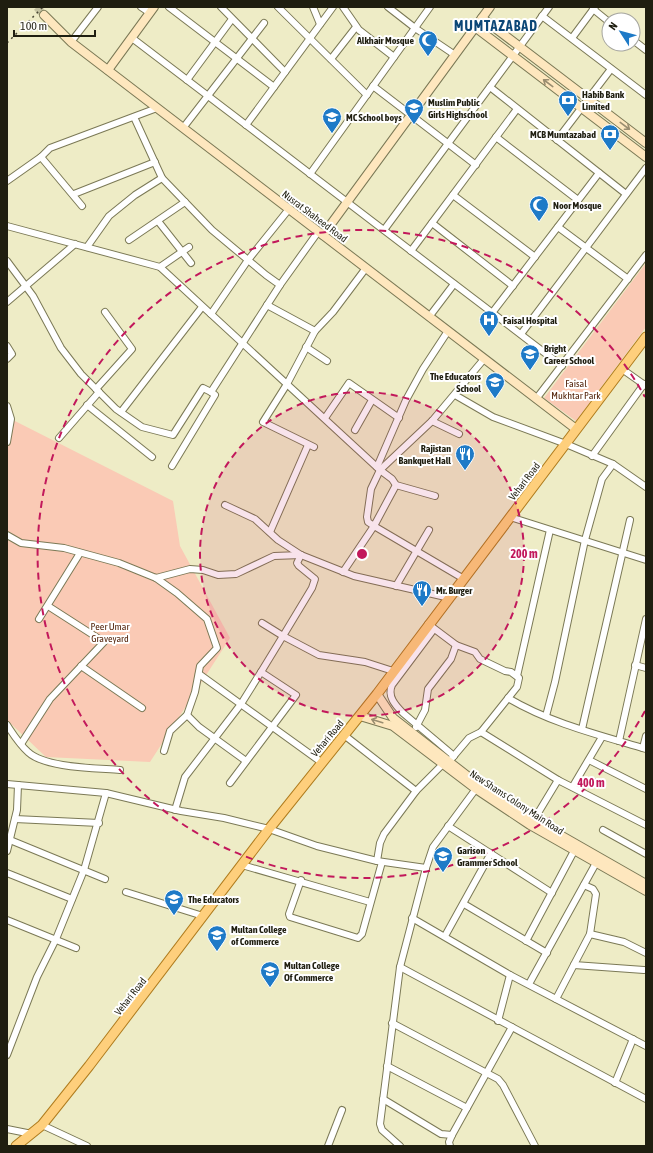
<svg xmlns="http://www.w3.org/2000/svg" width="653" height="1153" viewBox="0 0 653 1153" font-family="'Asap Condensed',sans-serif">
<rect width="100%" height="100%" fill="#eeecc6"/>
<!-- green -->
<g fill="#facab5">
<path d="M646,263V327L576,421L544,398Z"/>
<path d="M7,417L173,501L180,546L230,638L150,762L46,757L7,720Z"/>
</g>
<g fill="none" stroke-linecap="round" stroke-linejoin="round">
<!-- secondary-tunnel -->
<path stroke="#c5c3a2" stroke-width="8" stroke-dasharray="8 4" stroke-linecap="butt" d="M37,7L44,15"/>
<!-- street casing -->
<g stroke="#7b7956" stroke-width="8">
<g id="street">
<path d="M141,7L150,13"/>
<path d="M169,7L274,87"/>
<path d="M221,7L285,72"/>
<path d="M278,7L367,95"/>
<path d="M313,7L320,24"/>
<path d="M343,7L359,30L394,57"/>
<path d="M388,7L415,28L455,55"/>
<path d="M593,9L609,22"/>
<path d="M542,16L646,95"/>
<path d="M132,38L562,366"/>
<path d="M572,38L595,7"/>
<path d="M633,40L646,50"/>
<path d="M71,42L98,7"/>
<path d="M331,59L356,27"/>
<path d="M187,80L232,19"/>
<path d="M373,86L476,165"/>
<path d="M490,87L626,194"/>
<path d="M134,117L162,178L212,230L266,275L280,285L211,392L215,395L172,466"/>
<path d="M246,125L333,7"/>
<path d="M183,128L264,23"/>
<path d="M496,137L578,200"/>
<path d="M557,140L611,69"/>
<path d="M41,157L82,206"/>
<path d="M310,174L430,7"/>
<path d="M7,181L41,157L50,148L157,108"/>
<path d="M74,194L155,162"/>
<path d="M453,195L535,257"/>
<path d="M158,221L191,263"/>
<path d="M432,223L513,286"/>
<path d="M7,226L160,267L380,470L392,479L396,485L435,496"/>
<path d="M558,227L628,279"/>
<path d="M384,230L549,7"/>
<path d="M129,240L185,202"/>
<path d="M87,247L109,216L135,195L162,178"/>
<path d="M411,251L517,109"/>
<path d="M7,261L33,296L61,348L81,374L116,409L142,427L173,435L203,388L211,392"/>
<path d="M160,267L189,247"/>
<path d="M280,285L318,232"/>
<path d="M7,302L75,244"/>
<path d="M267,305L315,331L287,384L263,422L314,447"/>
<path d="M492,313L599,173"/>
<path d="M211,314L248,260L289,209"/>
<path d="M429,317L454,284"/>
<path d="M315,331L333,312L366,268"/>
<path d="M521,334L646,168"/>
<path d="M7,346L12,354L7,359"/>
<path d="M306,347L327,361"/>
<path d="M622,369L646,386"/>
<path d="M96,389L132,349L105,312"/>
<path d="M455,395L493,417L566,444L613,464L646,487"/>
<path d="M536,399L646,255"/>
<path d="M87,405L152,457"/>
<path d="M7,406L11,419L7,442"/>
<path d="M121,412L202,307"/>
<path d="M325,418L349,383L399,418"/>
<path d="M432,421L459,434"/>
<path d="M355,430L372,400"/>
<path d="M59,438L99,392"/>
<path d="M592,456L644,384"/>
<path d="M377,467L406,400L423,369L448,331"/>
<path d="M225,505L255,519L278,540L301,555L354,576L450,598"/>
<path d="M510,517L646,560"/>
<path d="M270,532L308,445"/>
<path d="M7,535L21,543L64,548L119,563L156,578L190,569L203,570L218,575L236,574L274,556L301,555"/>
<path d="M343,572L374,526L396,485"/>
<path d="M156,578L177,593L207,619L217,648L200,666L195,692L187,715L170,731L164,751"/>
<path d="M464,579L374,526L368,522L367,517L371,489L380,470L432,421L484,359"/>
<path d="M396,586L429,530"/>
<path d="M39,619L80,553"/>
<path d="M262,623L283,636L312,588L315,579L299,566L297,563L301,555"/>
<path d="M428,624L456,645L475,652L480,659L505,671L511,672L519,678L517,687L481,732L469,738L447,764"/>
<path d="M434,629L392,685C387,696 395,705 403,713L454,756"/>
<path d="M635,665L646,668"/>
<path d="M81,666L142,708"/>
<path d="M199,674L321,762"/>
<path d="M517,676L550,530"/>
<path d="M508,698C550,723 599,735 646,749"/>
<path d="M187,715L199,727L246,761"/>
<path d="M546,716L555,682L585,540L602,479L613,464"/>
<path d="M7,725C13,734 19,744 28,752C45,768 96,768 120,770"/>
<path d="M416,727L425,710L428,689L451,659L456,645"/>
<path d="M582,729L630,520"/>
<path d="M481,732L558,780L646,825"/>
<path d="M344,735L416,791"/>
<path d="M619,741L646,619"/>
<path d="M21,744L50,699L104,642L48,606"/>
<path d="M643,748L646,736"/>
<path d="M589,760L646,789"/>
<path d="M230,783L296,695L261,672L283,636L319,655L365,662L393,671"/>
<path d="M7,784L106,793L181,811L224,818L269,829L317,846L377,861L426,868"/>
<path d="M573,786L602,737"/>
<path d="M175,810L185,777L241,704L261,672"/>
<path d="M15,819L99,823"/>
<path d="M532,823L558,780"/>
<path d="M448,826L552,893"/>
<path d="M603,830L646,854"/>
<path d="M10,840L105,879"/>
<path d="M7,851L17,810L18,785"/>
<path d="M377,861L380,843L384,834L416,791L443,764"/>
<path d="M242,865L370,902"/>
<path d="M7,873L72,899"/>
<path d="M301,880L289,914L290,917L358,938L362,934L382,862"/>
<path d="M126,892L203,916"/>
<path d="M464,904L547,953"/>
<path d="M412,918L510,975L646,1046"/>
<path d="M7,920L76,948"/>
<path d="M590,934L624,942L646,953"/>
<path d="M445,936L491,853"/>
<path d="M526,941L574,851"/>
<path d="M574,965L644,970"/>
<path d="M400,967L646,1099"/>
<path d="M529,984L596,863"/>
<path d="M556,999L590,934L596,894L593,889L584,885"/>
<path d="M498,1021L510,975"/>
<path d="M392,1023L498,1079L503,1085L535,1146"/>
<path d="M7,1055L37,977L56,939L84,870L106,793"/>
<path d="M387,1066L467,1108"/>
<path d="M615,1083L633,1039"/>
<path d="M383,1099L441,1134L452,1135"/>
<path d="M42,1125L87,1146"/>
<path d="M7,1129L32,1134"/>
<path d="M328,1146L342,1110"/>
<path d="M400,1146L382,1130L380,1124L400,967L426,868L433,847L478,786"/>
<path d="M450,1146L449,1142L452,1135L512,1027"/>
</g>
</g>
<!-- secondary casing -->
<g stroke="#7b7956" stroke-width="10">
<g id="secondary">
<path d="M44,15L71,42L576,429"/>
<path d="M482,18L646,143"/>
<path d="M475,27L646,157"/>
<path d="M108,70L154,7"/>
<path d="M323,235L490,7"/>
<path d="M377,694L393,718L479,785L534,820L646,884"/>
<path d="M360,716L393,726L476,789L530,825L646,891"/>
</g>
</g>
<!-- primary casing -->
<g stroke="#af7c1e" stroke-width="11">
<path id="primary" d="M16,1146L42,1125L89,1066L269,829L377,694L646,337"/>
</g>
<!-- street -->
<use href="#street" stroke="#fff" stroke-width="6"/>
<!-- secondary -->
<use href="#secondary" stroke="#fee7be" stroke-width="8"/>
<!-- primary -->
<use href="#primary" stroke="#fecf7c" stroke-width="9"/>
<!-- rail -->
<path stroke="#4a4835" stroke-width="1.5" stroke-dasharray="2 4" stroke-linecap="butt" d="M7,43L43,7"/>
</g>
<!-- one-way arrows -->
<defs><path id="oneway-shaft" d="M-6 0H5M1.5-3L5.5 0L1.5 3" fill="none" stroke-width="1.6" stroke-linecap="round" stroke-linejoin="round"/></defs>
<g stroke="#9a8d70">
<use href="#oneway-shaft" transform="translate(548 83) rotate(-143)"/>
<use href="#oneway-shaft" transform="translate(625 126) rotate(37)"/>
<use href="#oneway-shaft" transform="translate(377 721) rotate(-163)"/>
</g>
<!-- distance rings -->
<circle cx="362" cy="554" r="162" fill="#c2185b" fill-opacity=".12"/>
<g fill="none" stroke="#c2185b" stroke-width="2" stroke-dasharray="7 5">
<circle cx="362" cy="554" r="162"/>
<path d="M645 711A324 324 0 1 1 645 397"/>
</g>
<!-- icons -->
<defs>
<g id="mosque-pin" transform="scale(1)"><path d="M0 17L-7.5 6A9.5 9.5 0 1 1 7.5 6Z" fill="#1e7ac7" stroke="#fff"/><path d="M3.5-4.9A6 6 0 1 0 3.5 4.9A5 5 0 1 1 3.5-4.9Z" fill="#fff"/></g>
<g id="bank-pin" transform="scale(1)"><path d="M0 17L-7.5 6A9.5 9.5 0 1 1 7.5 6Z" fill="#1e7ac7" stroke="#fff"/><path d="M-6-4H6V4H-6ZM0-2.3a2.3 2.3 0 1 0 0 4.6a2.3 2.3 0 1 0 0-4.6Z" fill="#fff"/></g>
<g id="school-pin" transform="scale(1)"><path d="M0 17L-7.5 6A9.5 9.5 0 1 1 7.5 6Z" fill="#1e7ac7" stroke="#fff"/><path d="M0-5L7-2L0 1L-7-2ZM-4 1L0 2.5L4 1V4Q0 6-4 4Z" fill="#fff"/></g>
<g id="hospital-pin" transform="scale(1)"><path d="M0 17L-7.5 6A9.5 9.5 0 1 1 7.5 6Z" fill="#1e7ac7" stroke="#fff"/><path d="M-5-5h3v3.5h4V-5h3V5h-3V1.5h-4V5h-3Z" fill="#fff"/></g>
<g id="restaurant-pin" transform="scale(1)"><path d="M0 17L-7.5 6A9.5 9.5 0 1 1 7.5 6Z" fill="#1e7ac7" stroke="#fff"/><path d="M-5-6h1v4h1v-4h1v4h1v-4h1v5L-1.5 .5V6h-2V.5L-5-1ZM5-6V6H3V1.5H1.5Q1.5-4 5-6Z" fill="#fff"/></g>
<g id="university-pin" transform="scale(1)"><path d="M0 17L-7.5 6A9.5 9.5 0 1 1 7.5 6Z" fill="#1e7ac7" stroke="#fff"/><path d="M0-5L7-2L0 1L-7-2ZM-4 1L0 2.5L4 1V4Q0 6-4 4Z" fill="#fff"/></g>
</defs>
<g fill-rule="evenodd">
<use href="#mosque-pin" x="428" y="40"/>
<use href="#bank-pin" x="568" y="100"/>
<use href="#school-pin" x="414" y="108"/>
<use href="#school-pin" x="332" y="117"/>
<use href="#bank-pin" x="610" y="134"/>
<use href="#mosque-pin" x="539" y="205"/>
<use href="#hospital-pin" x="489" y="320"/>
<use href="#school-pin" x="530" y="354"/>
<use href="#school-pin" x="495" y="382"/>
<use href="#restaurant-pin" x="465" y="454"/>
<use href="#restaurant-pin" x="422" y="590"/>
<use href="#school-pin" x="443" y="856"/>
<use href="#school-pin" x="174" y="899"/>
<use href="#school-pin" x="217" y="935"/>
<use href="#university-pin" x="270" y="971"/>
</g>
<g text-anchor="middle" stroke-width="4" stroke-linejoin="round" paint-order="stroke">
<!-- poi labels -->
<g font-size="10" font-weight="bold" fill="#1f1e10" stroke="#fff" text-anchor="start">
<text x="414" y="44" text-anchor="end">Alkhair Mosque</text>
<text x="582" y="98">Habib Bank<tspan x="582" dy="12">Limited</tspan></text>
<text x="428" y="106">Muslim Public<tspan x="428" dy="12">Girls Highschool</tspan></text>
<text x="346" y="121">MC School boys</text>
<text x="596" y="138" text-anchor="end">MCB Mumtazabad</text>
<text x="553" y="209">Noor Mosque</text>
<text x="503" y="324">Faisal Hospital</text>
<text x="544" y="352">Bright<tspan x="544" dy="12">Career School</tspan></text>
<text x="481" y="380" text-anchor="end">The Educators<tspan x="481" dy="12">School</tspan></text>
<text x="451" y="452" text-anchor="end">Rajistan<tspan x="451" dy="12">Bankquet Hall</tspan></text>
<text x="436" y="594">Mr. Burger</text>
<text x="457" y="854">Garison<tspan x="457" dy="12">Grammer School</tspan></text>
<text x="188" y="903">The Educators</text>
<text x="231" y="933">Multan College<tspan x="231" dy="12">of Commerce</tspan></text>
<text x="284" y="969">Multan College<tspan x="284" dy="12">Of Commerce</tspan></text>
</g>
<!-- street labels -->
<g font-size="10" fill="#1f1e10" stroke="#fff">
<text transform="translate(315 216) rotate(37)" y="4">Nusrat Shaheed Road</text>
<text transform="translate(524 481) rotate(-53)" y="4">Vehari Road</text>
<text transform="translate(327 738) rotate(-50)" y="4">Vehari Road</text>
<text transform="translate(517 802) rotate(33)" y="4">New Shams Colony Main Road</text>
<text transform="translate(130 996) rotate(-52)" y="4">Vehari Road</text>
</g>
<!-- park labels -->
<g font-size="10" fill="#52230a" stroke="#fff">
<text x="576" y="387">Faisal<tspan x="576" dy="12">Mukhtar Park</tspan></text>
<text x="110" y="630">Peer Umar<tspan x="110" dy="12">Graveyard</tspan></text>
</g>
<!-- district labels -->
<g font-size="14" font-weight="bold" letter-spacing="1" fill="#0c4777" stroke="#fff">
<text x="496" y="31">MUMTAZABAD</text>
</g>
</g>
<circle cx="362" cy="554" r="6" fill="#c2185b" stroke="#fff" stroke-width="2"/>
<g font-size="12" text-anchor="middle" font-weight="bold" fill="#c2185b" stroke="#fff" stroke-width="4" stroke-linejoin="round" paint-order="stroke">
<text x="524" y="558">200 m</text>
<text x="591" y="787">400 m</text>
</g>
<!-- border -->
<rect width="653" height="1153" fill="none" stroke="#1f1e10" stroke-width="16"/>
<!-- north arrow -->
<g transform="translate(621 32) rotate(306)"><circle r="19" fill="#ffffff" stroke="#a5a59f"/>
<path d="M0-3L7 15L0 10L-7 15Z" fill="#1e7ac7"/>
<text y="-6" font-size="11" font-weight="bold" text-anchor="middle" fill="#1f1e10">N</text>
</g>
<!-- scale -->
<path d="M14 30v6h81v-6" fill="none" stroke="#1f1e10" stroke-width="2"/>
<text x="20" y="30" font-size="12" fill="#1f1e10" stroke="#ffffff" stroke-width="3" paint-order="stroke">100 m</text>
</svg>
